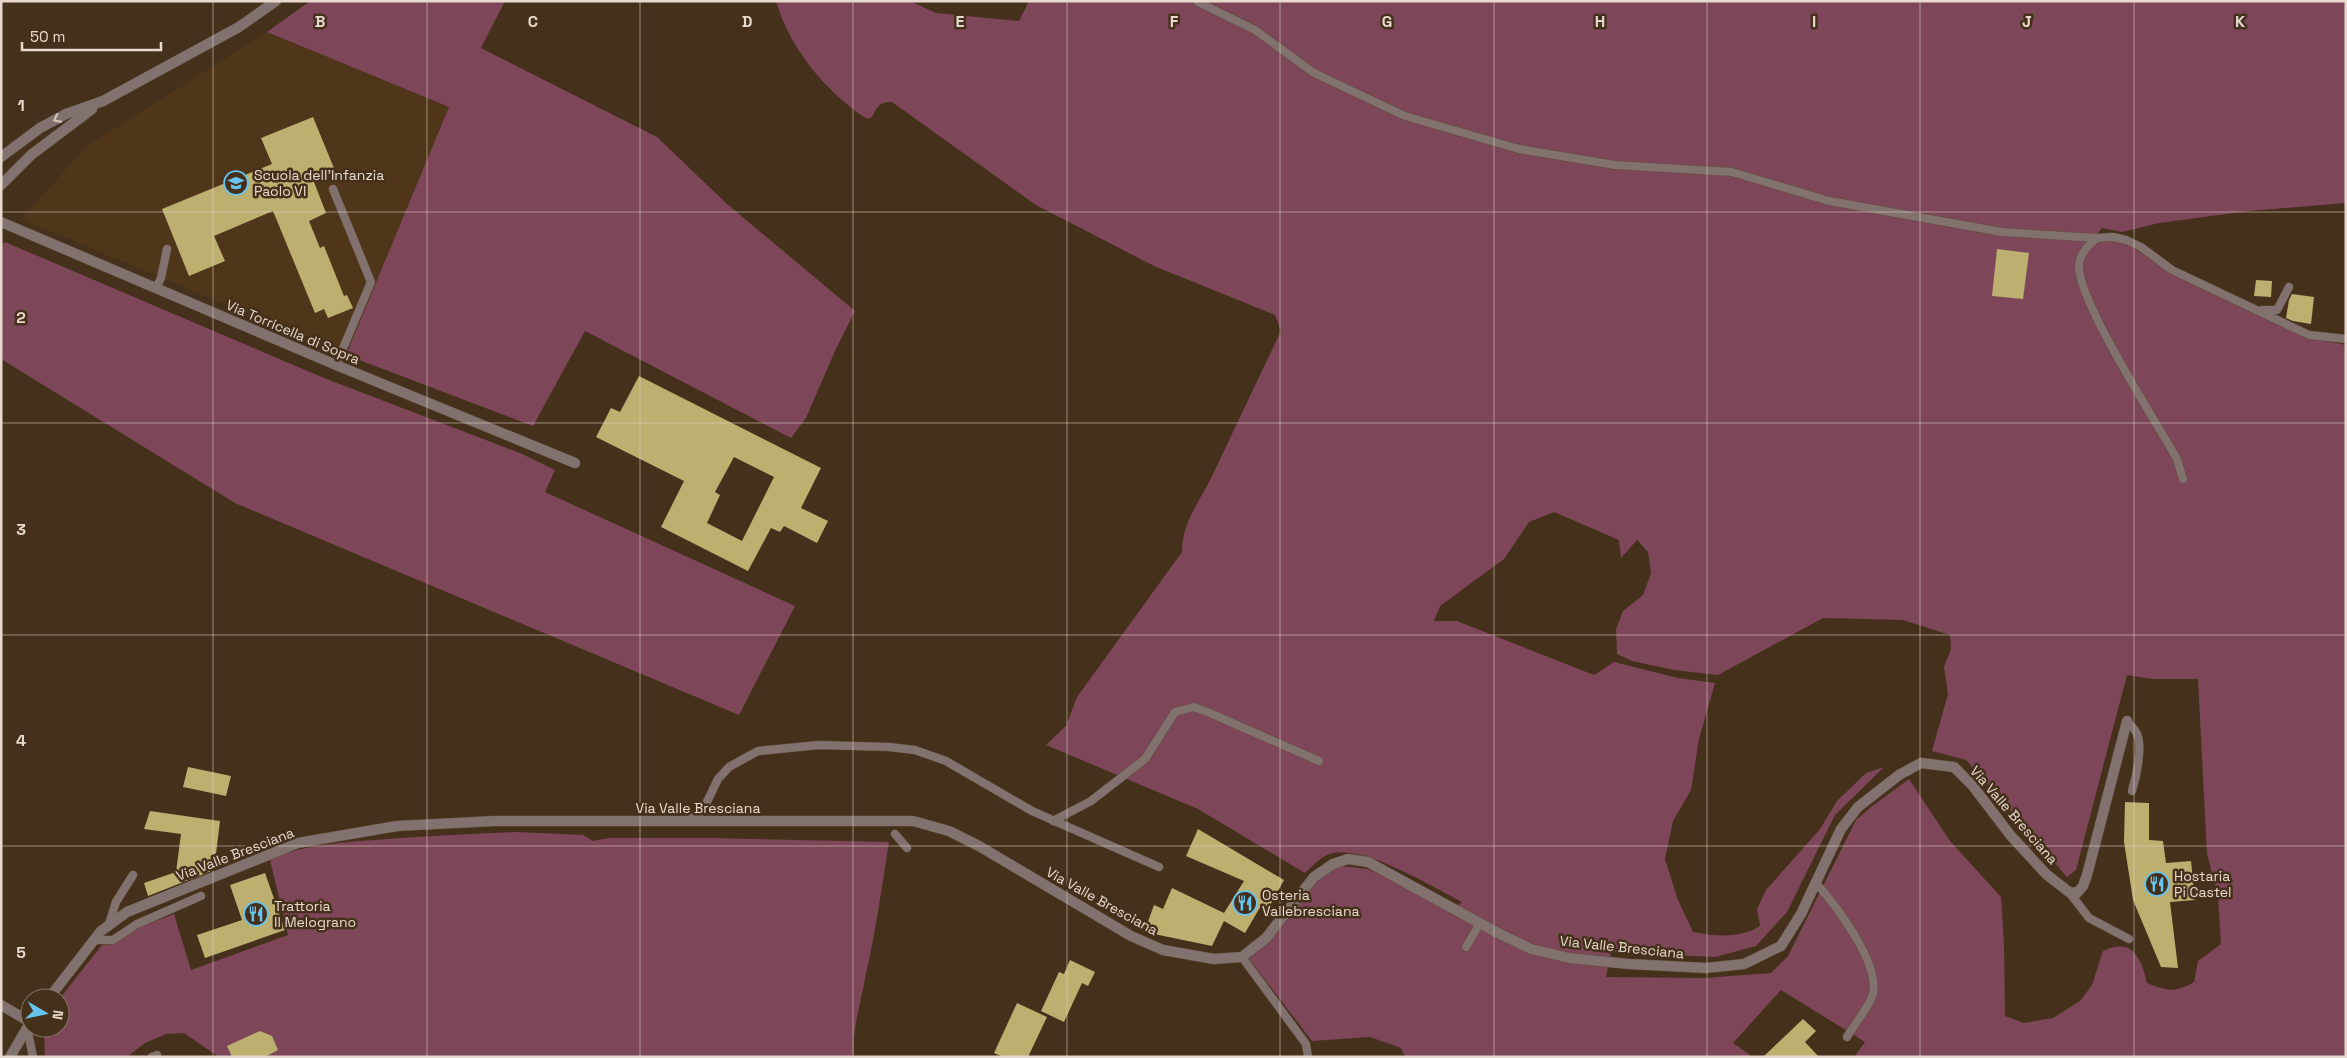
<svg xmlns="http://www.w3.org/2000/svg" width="2347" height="1058" viewBox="0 0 2347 1058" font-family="'Space Grotesk',sans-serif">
<rect width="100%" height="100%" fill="#45301b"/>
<!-- built -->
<path fill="#4f351a" d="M267,32L449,107L346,355L21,219L87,146Z"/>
<!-- green -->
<g fill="#7d4659" fill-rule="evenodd">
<path d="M310,1H505L481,48L657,137L727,204L855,311L835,351L806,418L791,438L585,331L533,426L346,355L449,107L267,32Z"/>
<path d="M776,1H910L936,13L1019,21L1029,1H2346V203L2249,211L2159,223L2122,232L2102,228L2097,234L2101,240C2137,241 2145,260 2173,273C2223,297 2274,318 2325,341L2346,345V1057H1854L1865,1042L1781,990L1733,1043L1750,1055L1749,1057H1405L1401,1048L1370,1037L1312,1041L1249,959L1265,944L1324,873L1341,866L1368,869L1452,910L1462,902C1431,886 1366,846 1333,853C1322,855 1313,866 1305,873L1198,809L1046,745L1066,726L1077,697L1182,552C1182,521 1201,500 1213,474C1236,426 1258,379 1281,331L1275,315L1154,266L1036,205L892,102C881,101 876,107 872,117L867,119C826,92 790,49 776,1ZM1554,512L1619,540L1621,558L1637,540L1648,552L1651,573L1643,595L1623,611L1616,629L1617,654L1632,661L1674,670L1718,675L1823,618L1903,620L1950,635L1951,649L1944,667L1948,694L1932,751L1966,760L2067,877L2076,870L2127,675L2152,679H2198L2207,854L2218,896L2221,944L2198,961L2194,982C2175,993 2167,991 2147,983C2141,958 2133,937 2103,951L2092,985L2080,1001L2053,1018L2024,1023L2005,1016L2004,944L2001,897L1950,841L1909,779L1871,807L1856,820L1788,956L1771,973L1704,978L1606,977L1611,952L1715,957L1756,946L1787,912L1835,815L1884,767L1866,773L1837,801L1820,829L1766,890L1757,909L1760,926C1739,939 1716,936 1693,932L1678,900L1665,859L1673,821L1691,790L1699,739L1715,683L1678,678L1614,662L1594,675L1457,621H1434L1440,606L1504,559L1529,522Z"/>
<path d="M5,242L324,378L520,453L555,470L545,492L795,606L739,715L235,503L1,359V246Z"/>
<path d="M516,832L583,835L593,841L609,838H710L889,842C882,886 876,930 866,974C861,1002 852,1028 854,1057H219L184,1033L166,1034L145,1043L127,1057H45L44,1031L38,1028H60V998L102,945L116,943L142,926L174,914L191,970L288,935L270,860C304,844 338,843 374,840C421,836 469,834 516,832Z"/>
</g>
<!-- building -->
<g fill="#bcaf70" fill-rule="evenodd">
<path d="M313,117L336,173L314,182L326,213L309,221L320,248L324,246L344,296L347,295L353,308L328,318L324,309L315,313L273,211L214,236L225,261L189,276L162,209L272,164L261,138Z"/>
<path d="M1997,249L2029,253L2023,299L1992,296Z"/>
<path d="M2256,280L2272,281L2271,297L2254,296Z"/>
<path d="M2292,294L2314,297L2311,324L2293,321L2286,318L2289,300Z"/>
<path d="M639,376L821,468L801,508L828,521L817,543L784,526L780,532L771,528L748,571L661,527L684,481L596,437L611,408L620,412ZM734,457L774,477L742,541L707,523L720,495L715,492Z"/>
<path d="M188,767L231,776L226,796L183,787Z"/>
<path d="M2125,802L2149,803V840L2163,841L2166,863L2191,861L2195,900L2170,902L2178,968L2161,967L2133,900L2124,842Z"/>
<path d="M150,811L220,821L214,870L148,896L144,883L176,872L181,834L144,829Z"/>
<path d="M1198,829L1284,880L1269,907L1262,904L1245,933L1224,921L1212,946L1154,934L1155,930L1146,927L1154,905L1163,909L1172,888L1224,913L1244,881L1186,856Z"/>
<path d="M265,873L285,930L205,958L197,935L242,920L230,885Z"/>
<path d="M1070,960L1095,972L1088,986L1082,983L1064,1022L1041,1011L1059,972L1064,974Z"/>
<path d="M1017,1003L1047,1017L1028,1057H1003L994,1053Z"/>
<path d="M1803,1019L1816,1031L1805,1042L1819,1057H1763Z"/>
<path d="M260,1031L272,1036L278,1050L265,1057H232L227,1046Z"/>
</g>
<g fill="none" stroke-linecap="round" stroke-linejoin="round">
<!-- service casing -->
<g stroke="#624e3b" stroke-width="9">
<g id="service">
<path d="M1198,2L1255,30L1314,73L1405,116L1519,149L1615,165L1732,172L1829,201L2002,232L2097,238L2113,237L2126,240L2141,247L2172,270L2309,335L2346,339"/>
<path d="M333,189L371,282L336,365"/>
<path d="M2097,238C2088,245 2080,253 2079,265C2077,300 2157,423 2177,459L2183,479"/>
<path d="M156,288L161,278L167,249"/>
<path d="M2262,310H2277L2289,287"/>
<path d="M2127,721C2130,725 2135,729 2137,734C2143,747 2136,778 2132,791"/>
<path d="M688,821L703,810L718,779L729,767L758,751L819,745L889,747L915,750L946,761L1032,811L1159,867"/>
<path d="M1053,821L1091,801L1145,759L1175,712L1194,707L1210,713L1319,761"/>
<path d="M895,834L907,848"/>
<path d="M1815,882C1835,904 1880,963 1873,994C1870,1006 1853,1026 1847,1037"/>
<path d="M2069,892L2089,918L2129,939"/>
<path d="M109,924L116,902L133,875"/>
<path d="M94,940H113L137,924L201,896"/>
<path d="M1466,947L1480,923"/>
<path d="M1242,957L1306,1044L1308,1057"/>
<path d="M27,1027L33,1057"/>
<path d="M152,1057L157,1055L155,1057"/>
</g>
</g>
<!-- minor casing -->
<g stroke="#624e3b" stroke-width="11">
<g id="minor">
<path d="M1,222L336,365L575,463"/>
<path d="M49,998L101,931L127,912L298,843L397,826L495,821H913L949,831L979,846L1131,936L1163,950L1214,959L1242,957L1266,938L1314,877L1333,864L1348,859L1368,862L1496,932L1531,949L1569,958L1629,964L1706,968L1744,964L1781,946L1801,914L1841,829L1858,807L1899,775L1921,763L1954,767L1972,785L2011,836L2046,874L2069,892L2077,893L2083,886L2087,875L2127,721"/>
<path d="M1,1005L30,1022"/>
<path d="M10,1057L30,1023"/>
</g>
</g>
<!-- tertiary casing -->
<g stroke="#624e3b" stroke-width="11">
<g id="tertiary">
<path d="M1,157L40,128L66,114L103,101L239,27L276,1"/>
<path d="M1,185L31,155L92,109"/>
</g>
</g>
<!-- service -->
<use href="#service" stroke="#82726f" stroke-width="8"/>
<!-- minor -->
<use href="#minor" stroke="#82726f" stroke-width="10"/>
<!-- tertiary -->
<use href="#tertiary" stroke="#82726f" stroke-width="10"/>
</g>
<!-- one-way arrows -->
<defs><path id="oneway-chevron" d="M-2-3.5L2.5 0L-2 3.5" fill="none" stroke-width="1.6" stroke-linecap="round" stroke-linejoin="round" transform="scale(1.25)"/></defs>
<use stroke="#d3c4ba" href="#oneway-chevron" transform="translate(57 119) rotate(153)"/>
<!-- grid -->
<path fill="none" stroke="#e7d9cd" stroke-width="1" stroke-opacity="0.55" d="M213,1V1057M427,1V1057M640,1V1057M853,1V1057M1067,1V1057M1280,1V1057M1494,1V1057M1707,1V1057M1920,1V1057M2134,1V1057M1,212H2346M1,423H2346M1,635H2346M1,846H2346"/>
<!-- icons -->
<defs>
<g id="school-ring" transform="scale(1.25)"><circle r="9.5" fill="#45301b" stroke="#66c4ef" stroke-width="1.5"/><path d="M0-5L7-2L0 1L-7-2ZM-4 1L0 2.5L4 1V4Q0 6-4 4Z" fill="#66c4ef"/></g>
<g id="restaurant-ring" transform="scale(1.25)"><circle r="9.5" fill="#45301b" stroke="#66c4ef" stroke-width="1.5"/><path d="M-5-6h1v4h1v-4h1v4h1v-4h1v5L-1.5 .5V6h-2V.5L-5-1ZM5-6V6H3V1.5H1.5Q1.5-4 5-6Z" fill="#66c4ef"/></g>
</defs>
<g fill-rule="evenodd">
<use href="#school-ring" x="236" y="183"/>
<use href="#restaurant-ring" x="2157" y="884"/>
<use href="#restaurant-ring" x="1245" y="903"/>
<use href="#restaurant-ring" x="256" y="914"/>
</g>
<g text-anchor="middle" stroke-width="5" stroke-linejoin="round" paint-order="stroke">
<!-- poi labels -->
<g font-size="14" fill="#e7d9cd" stroke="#45301b" text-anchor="start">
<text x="254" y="180">Scuola dell'Infanzia<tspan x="254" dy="16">Paolo VI</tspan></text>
<text x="2174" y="881">Hostaria<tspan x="2174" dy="16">Pi Castel</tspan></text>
<text x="1262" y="900">Osteria<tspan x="1262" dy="16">Vallebresciana</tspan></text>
<text x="274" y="911">Trattoria<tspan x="274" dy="16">Il Melograno</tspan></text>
</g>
<!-- street labels -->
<g font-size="14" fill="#e7d9cd" stroke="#45301b">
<text transform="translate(293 332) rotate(23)" y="5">Via Torricella di Sopra</text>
<text x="698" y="813">Via Valle Bresciana</text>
<text transform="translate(2014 815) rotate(49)" y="5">Via Valle Bresciana</text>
<text transform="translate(235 854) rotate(-21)" y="5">Via Valle Bresciana</text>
<text transform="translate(1102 901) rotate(29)" y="5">Via Valle Bresciana</text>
<text transform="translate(1622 947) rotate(6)" y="5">Via Valle Bresciana</text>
</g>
</g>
<g font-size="16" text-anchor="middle" font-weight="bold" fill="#e7d9cd" stroke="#45301b" stroke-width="5" stroke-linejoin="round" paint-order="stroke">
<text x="320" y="27">B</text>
<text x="533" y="27">C</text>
<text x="747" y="27">D</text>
<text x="960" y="27">E</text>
<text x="1174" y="27">F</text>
<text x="1387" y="27">G</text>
<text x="1600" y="27">H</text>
<text x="1814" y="27">I</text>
<text x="2027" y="27">J</text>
<text x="2240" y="27">K</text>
<text x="21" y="111">1</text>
<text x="21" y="323">2</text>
<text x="21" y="535">3</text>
<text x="21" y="746">4</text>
<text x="21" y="958">5</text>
</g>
<!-- border -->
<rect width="2347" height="1058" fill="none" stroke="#e7d9cd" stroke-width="5"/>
<!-- north arrow -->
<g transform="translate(45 1013) rotate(99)"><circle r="24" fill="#45301b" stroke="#867462"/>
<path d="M0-4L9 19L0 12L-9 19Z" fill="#66c4ef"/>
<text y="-8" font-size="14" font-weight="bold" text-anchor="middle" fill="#e7d9cd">N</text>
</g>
<!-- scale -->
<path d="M22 42v8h139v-8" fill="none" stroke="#e7d9cd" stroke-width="2.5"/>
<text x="30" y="42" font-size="15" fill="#e7d9cd" stroke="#45301b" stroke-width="4" paint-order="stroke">50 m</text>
</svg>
